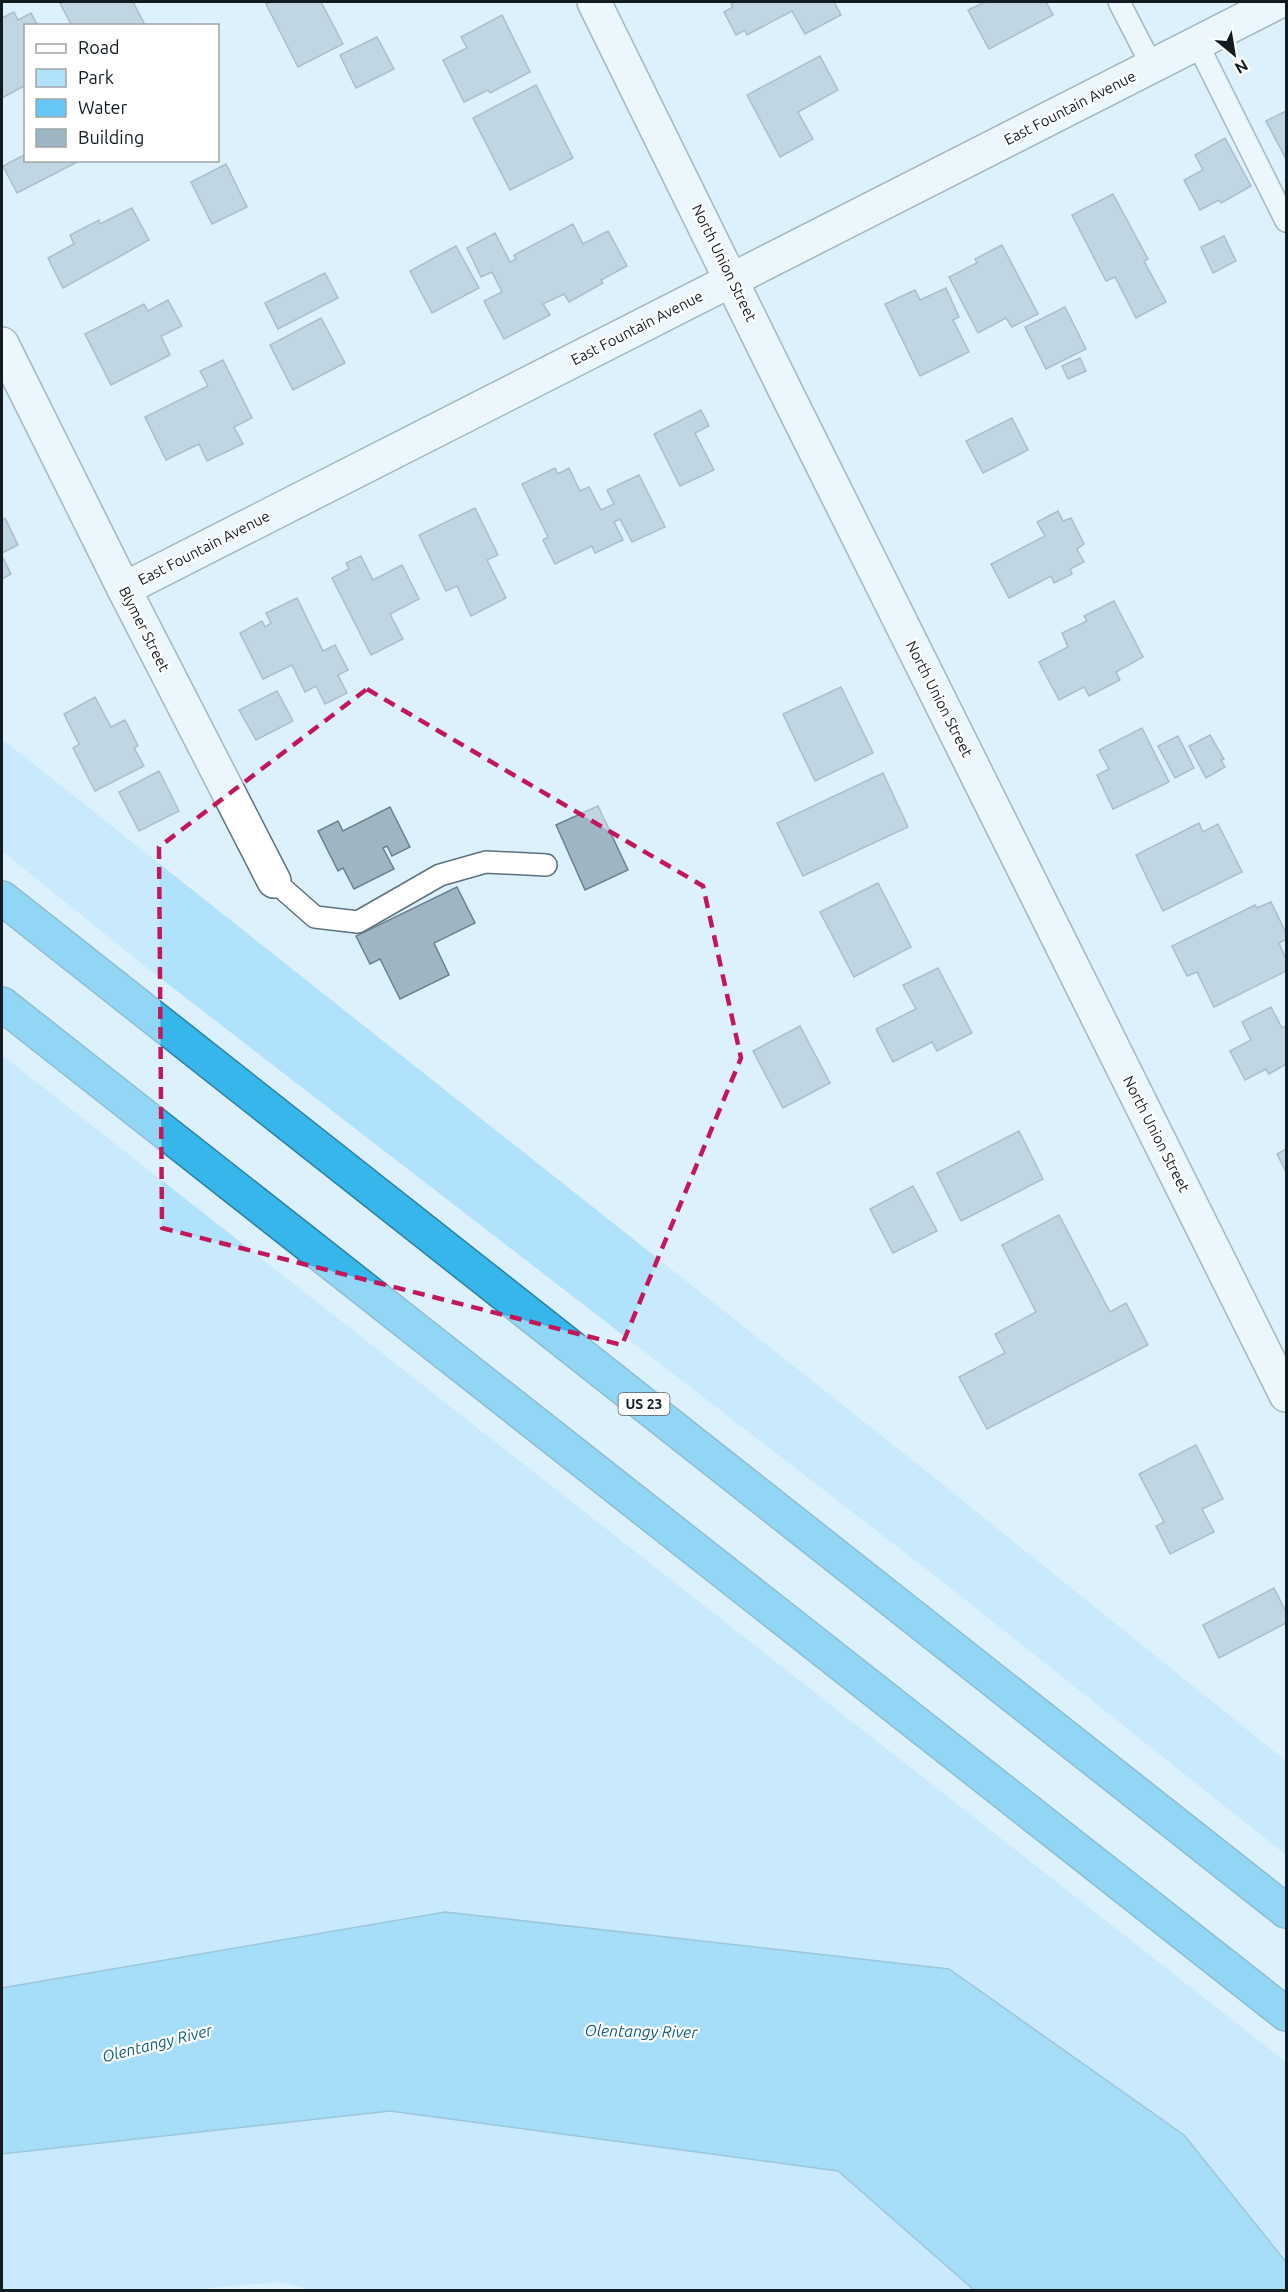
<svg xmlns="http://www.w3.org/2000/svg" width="1288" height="2292" viewBox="0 0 1288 2292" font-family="Ubuntu,sans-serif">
<rect width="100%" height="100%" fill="#ddf1fc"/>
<!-- green -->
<g fill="#b1e2fc">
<path d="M2,739L921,1467L1286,1761V1855L943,1582L142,964L2,851Z"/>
<path d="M2,1055L1286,2062V2262L1184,2135L949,1969L445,1912L2,1988Z"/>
<path d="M390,2111L838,2171L974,2290H314L280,2282L185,2290H2V2154Z"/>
</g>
<!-- water -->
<path fill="#65c7f6" stroke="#4c93b6" stroke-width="1.5" d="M445,1912L949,1969L1184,2135L1286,2262V2290H974L838,2171L390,2111L2,2154V1988Z"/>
<!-- building -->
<g fill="#9eb6c3" stroke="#6a828e" stroke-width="1.5">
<path d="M64,2H133L145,25L72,26L60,3Z"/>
<path d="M271,2H321L343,44L298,67L266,4Z"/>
<path d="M735,2H834L841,15L805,34L792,11L747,35L745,30L736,35L724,12L733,7L731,4Z"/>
<path d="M985,2H1046L1053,15L989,49L968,10Z"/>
<path d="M14,12L18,20L31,13L38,26H26V85L2,98V18Z"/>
<path d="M502,15L530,72L490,93L488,90L464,102L443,60L467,48L461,37Z"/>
<path d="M377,37L394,69L356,88L340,55Z"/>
<path d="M820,56L838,90L798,112L813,139L780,157L747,95Z"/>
<path d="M536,85L573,158L510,190L473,118Z"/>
<path d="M1286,111V159L1266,121Z"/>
<path d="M1225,138L1251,186L1221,203L1219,200L1200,210L1184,180L1203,170L1195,155Z"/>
<path d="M26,154V160H81L17,193L3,166Z"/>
<path d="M226,164L247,207L212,224L191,182Z"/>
<path d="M1113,194L1148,259L1144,261L1166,302L1136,318L1115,277L1106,281L1072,215Z"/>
<path d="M132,208L149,240L63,288L48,258L74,244L70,235L99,220L100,224Z"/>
<path d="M573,224L583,244L608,231L627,266L601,280L603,283L569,302L564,294L543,304L550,315L504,339L484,301L502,292L492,272L481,277L467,248L495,233L510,262L516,259L514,255Z"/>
<path d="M1224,236L1236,261L1213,273L1201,247Z"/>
<path d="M1002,245L1038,314L1012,327L1006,318L978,333L949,277L977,263L975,259Z"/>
<path d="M456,246L479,288L432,313L410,271Z"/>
<path d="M325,273L338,298L278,329L265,303Z"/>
<path d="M946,288L959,317L953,320L969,352L920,376L885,304L915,290L920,300Z"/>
<path d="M168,300L182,326L161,336L170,355L111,385L85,334L144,304L148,311Z"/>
<path d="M1065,307L1086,349L1046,369L1025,327Z"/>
<path d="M321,318L345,363L293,390L270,345Z"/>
<path d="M1080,358L1086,371L1068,379L1062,366Z"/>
<path d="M223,360L252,418L234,427L243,444L207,461L199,444L166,460L145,417L208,386L200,371Z"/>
<path d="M701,410L709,426L695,433L714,470L680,486L654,434Z"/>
<path d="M1012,418L1028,450L983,473L966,441Z"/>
<path d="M555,468L558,474L569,468L580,491L589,487L601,510L614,504L607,490L639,475L665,527L632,542L620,519L614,522L623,540L595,553L592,546L555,564L543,540L548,537L522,484Z"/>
<path d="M475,508L498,555L487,560L506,598L471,616L457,586L446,591L419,535Z"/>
<path d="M1058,511L1063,521L1071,518L1084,544L1077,549L1084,562L1070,569L1072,574L1054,583L1051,576L1009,598L991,564L1045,536L1037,522Z"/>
<path d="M5,518L18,545L2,553V520Z"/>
<path d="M2,556L11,574L2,579Z"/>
<path d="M361,556L373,580L402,565L419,599L390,614L403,639L371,655L332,578L349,569L346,563Z"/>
<path d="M297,598L323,651L335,645L348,670L338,675L347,693L325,704L316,686L305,692L292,665L263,679L240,633L262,621L265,627L271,623L266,613Z"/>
<path d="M1114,601L1143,657L1116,672L1120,680L1089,696L1084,687L1059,700L1039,662L1068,647L1062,633L1087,621L1084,616Z"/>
<path d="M841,687L873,753L815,781L783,714Z"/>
<path d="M277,691L293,721L256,740L239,710Z"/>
<path d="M95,697L111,727L125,720L138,746L134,748L144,766L95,791L73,748L79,744L64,714Z"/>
<path d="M1142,728L1169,782L1113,809L1097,775L1109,769L1099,750Z"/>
<path d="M1210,735L1224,759L1221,760L1225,767L1206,778L1189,746Z"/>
<path d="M1178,736L1194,768L1175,778L1158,746Z"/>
<path d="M159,771L179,811L139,831L119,792Z"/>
<path d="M883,773L908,827L803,876L777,823Z"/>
<path d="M598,806L628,870L585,890L556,825Z"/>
<path d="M390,807L410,847L392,856L387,846L383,848L394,869L354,889L343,868L338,871L318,831L338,821L343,831Z"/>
<path d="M1199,823L1203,832L1218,824L1242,872L1163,911L1136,855Z"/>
<path d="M878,883L911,947L854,977L820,912Z"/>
<path d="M457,887L475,923L434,943L449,975L400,999L380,959L370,964L356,936Z"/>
<path d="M1271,902L1286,933V939L1279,943L1286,959V971L1214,1007L1197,972L1187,976L1172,946L1255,905L1257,908Z"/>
<path d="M938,968L972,1033L937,1051L932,1042L893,1062L876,1029L916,1009L903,985Z"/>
<path d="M1271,1007L1282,1028L1286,1026V1064L1269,1074L1266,1069L1245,1080L1230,1051L1251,1040L1242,1022Z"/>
<path d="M800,1026L830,1083L783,1108L753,1051Z"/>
<path d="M1019,1131L1043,1179L961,1221L937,1173Z"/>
<path d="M1286,1149V1172L1277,1154Z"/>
<path d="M913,1186L937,1231L893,1253L870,1209Z"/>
<path d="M1059,1215L1110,1312L1126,1303L1148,1345L987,1429L959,1377L1005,1353L995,1334L1036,1312L1002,1245Z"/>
<path d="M1196,1445L1223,1499L1202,1509L1214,1532L1170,1554L1156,1526L1164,1522L1139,1474Z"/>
<path d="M1274,1588L1286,1612V1623L1219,1658L1203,1625Z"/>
</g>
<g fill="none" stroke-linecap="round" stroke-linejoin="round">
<!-- lane casing -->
<g stroke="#5b727e" stroke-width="24">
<g id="lane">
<path d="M1119,2L1152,66"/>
<path d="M1197,43L1286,221"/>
<path d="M274,881L315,917L358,922L440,875L486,862L546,865"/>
</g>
</g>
<!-- street casing -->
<g stroke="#5b727e" stroke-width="36">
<g id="street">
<path d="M594,2L789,398L1286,1395"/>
<path d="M2,344L124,589L274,881"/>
<path d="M124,589L1278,2"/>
</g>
</g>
<!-- highway casing -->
<g stroke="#2a80a4" stroke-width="36">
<g id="highway">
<path d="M2,898L1286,1911"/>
<path d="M2,1004L1286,2014"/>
</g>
</g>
<!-- lane -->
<use href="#lane" stroke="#fff" stroke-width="21"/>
<!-- street -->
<use href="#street" stroke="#fff" stroke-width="33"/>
<!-- highway -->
<use href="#highway" stroke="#37b6eb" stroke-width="33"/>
</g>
<!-- marked area -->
<path d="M0 0H1288V2292H0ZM367,689L703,886L741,1058L622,1345L162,1228L159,847Z" fill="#ddf1fc" fill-opacity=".55" fill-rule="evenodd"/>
<path fill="none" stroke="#c2185b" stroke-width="4.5" stroke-dasharray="12 8" stroke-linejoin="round" d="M367,689L703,886L741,1058L622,1345L162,1228L159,847Z"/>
<g text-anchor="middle" stroke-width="4.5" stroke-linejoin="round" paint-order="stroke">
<!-- shield labels -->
<rect fill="#fff" stroke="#595f63" stroke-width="1.5" x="618.5" y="1393" width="51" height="22" rx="4.5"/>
<g font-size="14" font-weight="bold" fill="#121b20">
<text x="644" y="1409">US 23</text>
</g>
<!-- street labels -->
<g font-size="15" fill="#121b20" stroke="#fff">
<text transform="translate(1070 108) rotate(-27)" y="5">East Fountain Avenue</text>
<text transform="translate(724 263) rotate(64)" y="5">North Union Street</text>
<text transform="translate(637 328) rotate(-27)" y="5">East Fountain Avenue</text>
<text transform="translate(204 548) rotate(-27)" y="5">East Fountain Avenue</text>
<text transform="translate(144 629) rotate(63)" y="5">Blymer Street</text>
<text transform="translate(939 699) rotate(63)" y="5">North Union Street</text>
<text transform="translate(1156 1134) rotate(63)" y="5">North Union Street</text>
</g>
<!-- water labels -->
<g font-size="16" font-style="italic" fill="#0e5d7d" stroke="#fff">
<text transform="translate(641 2031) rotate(1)" y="6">Olentangy River</text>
<text transform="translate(157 2043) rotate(-14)" y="6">Olentangy River</text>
</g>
</g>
<!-- border -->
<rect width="1288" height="2292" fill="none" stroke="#121b20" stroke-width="6"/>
<!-- legend -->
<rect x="24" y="24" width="195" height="138" fill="#ffffff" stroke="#a0a4a6" stroke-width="1.5"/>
<rect x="36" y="44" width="30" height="9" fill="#ffffff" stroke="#a0a4a6" stroke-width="1.5"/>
<text x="78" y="54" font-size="18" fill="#121b20">Road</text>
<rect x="36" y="69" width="30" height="18" fill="#b1e2fc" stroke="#a0a4a6" stroke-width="1.5"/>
<text x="78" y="84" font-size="18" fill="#121b20">Park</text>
<rect x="36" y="99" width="30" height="18" fill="#65c7f6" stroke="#a0a4a6" stroke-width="1.5"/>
<text x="78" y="114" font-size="18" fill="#121b20">Water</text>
<rect x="36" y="129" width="30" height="18" fill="#9eb6c3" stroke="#a0a4a6" stroke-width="1.5"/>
<text x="78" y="144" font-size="18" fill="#121b20">Building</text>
<!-- north arrow -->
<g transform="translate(1234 54) rotate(150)" stroke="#ffffff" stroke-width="4.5" paint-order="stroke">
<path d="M0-4.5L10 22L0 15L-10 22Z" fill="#121b20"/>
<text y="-9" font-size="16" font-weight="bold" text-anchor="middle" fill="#121b20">N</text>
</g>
</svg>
